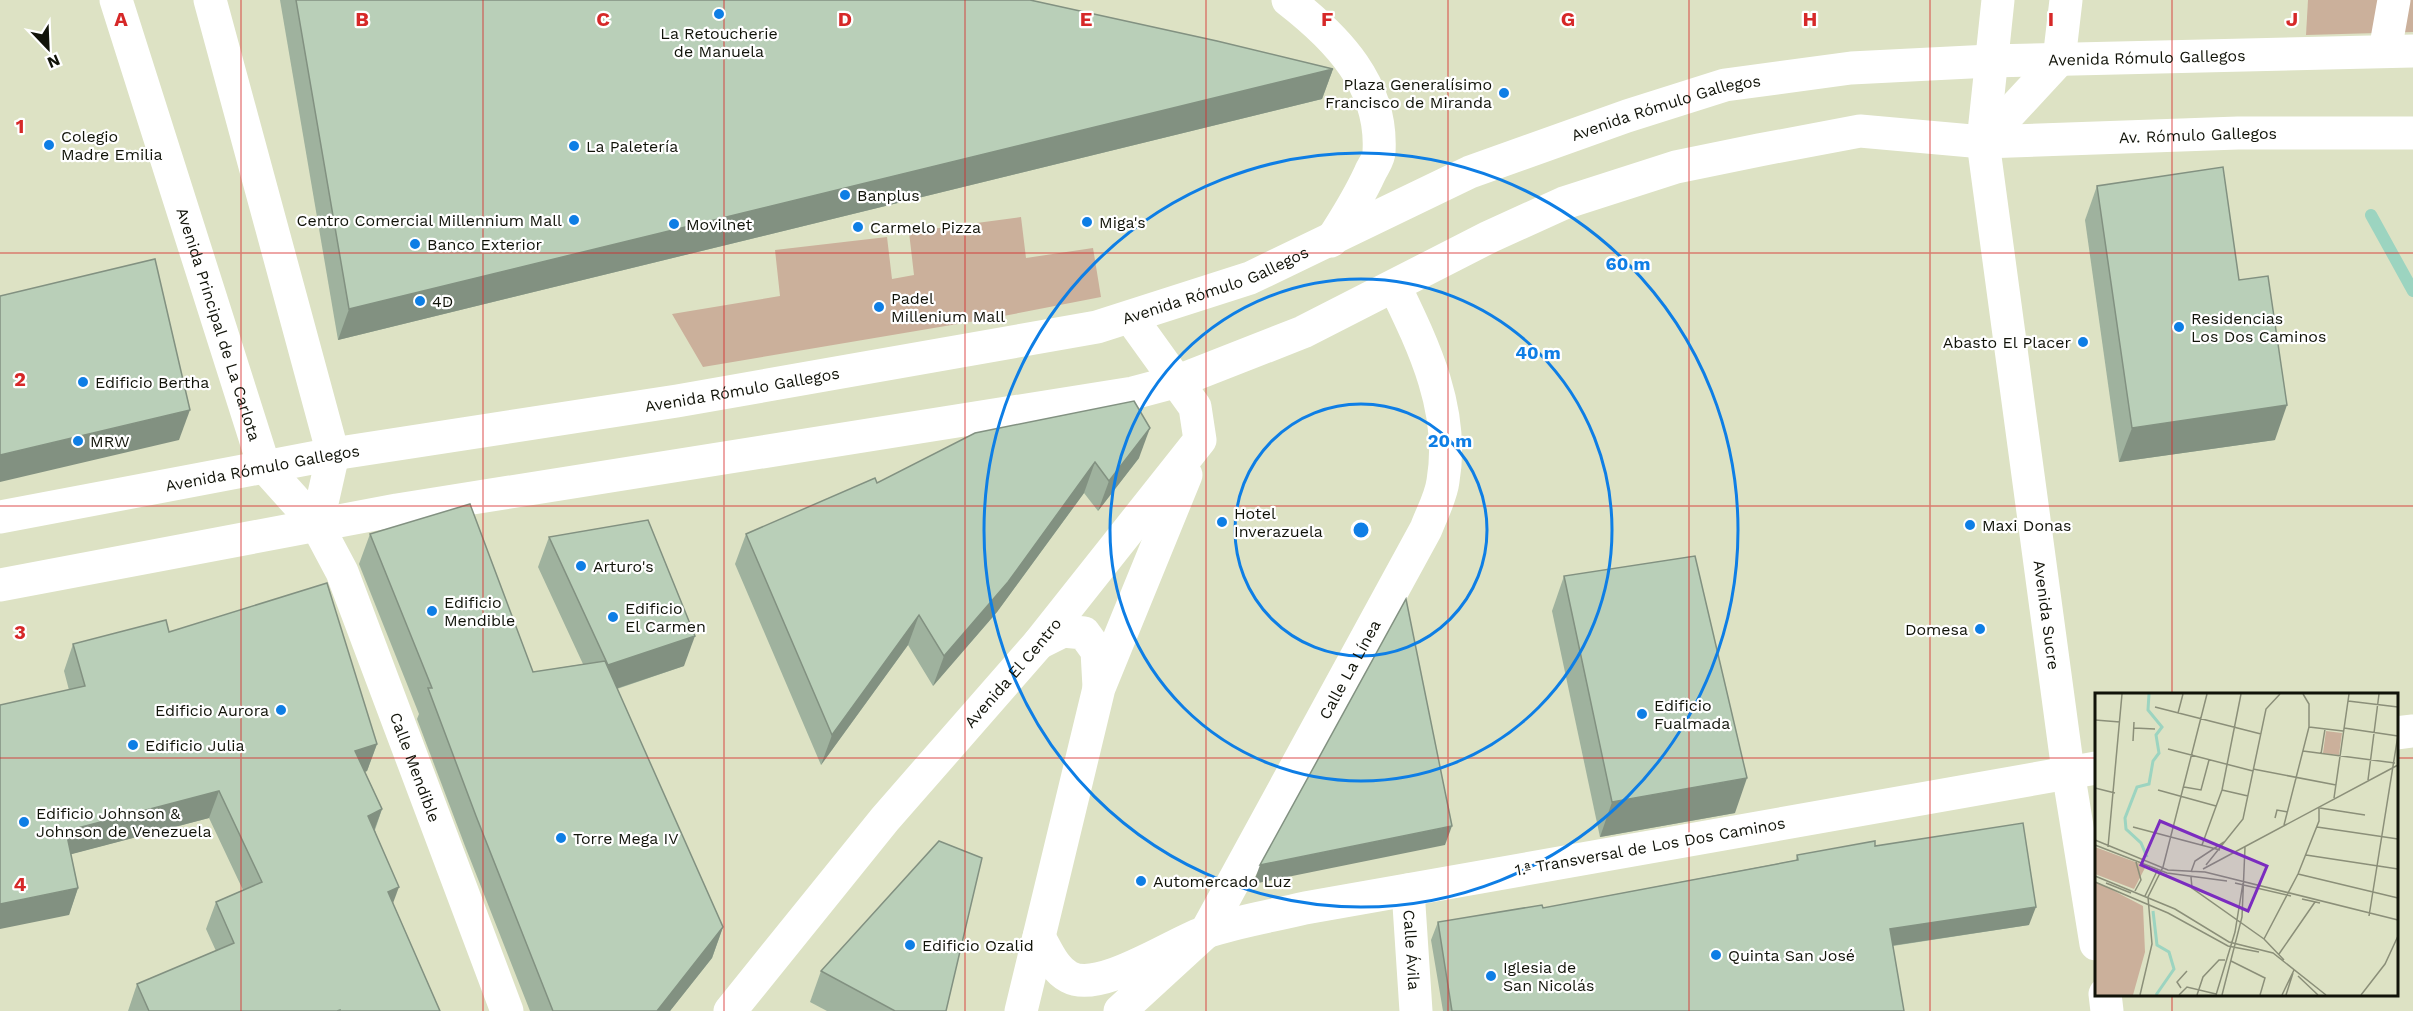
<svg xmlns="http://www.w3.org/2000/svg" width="2413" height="1011" viewBox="0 0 2413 1011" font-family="'Work Sans',sans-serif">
<rect width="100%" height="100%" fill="#dde2c4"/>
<!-- green -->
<g fill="#cbb09b">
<path d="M2308,0H2413V32L2306,35Z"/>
<path d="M1021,217L1026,258L1093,248L1101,297L993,318L703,367L672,314L780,296L775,250L887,237L892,279L914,275L909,232Z"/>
</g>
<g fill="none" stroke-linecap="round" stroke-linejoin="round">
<!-- stream -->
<path stroke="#9cd4c0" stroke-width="12" d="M2371,215L2413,291"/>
<!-- minor -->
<g stroke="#fff" stroke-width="33">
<path id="s1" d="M116,0L264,466L317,525L342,572L507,1011"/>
<path d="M210,0L333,454L317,525"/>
<path d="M1288,0C1337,38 1383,85 1379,152C1379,159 1373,166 1370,173C1359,197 1346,218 1331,241"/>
<path d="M2385,51L2394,0"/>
<path d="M1039,643L1063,631L1084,633L1097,651L1099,687"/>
<path d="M2396,733L2413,731"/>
<path id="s2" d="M1408,890L1416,1011"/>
<path d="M1039,937C1047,951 1054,969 1069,977C1100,994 1175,942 1206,932C1238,921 1272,916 1305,908L2096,768"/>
<path id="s3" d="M730,1011L885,819L1039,643L1200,440L1195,407L1131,318"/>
<path d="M1021,1011L1099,688L1186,475"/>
<path id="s4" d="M1120,1011L1206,932L1426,529C1432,513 1441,497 1443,481C1455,411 1424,347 1395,287"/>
</g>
<!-- secondary -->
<g stroke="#fff" stroke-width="33">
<path id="s5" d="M1998,0L1983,142L2068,771L2096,944"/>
<path d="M1983,142L2059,60L2066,0"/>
<path d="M2105,994L2107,1011"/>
</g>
<!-- primary -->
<g stroke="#fff" stroke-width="33">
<path id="s6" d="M0,517L333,454L677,401L1097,327L1250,278L1470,172L1627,116L1725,85L1851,68L1990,61L2413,51"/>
<path id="s7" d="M0,585L397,510L1133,393L1178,381L1303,332L1489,237L1564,203L1676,167L1759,150L1860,131L1983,142L2238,133H2413"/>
</g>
</g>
<!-- wall -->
<g fill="#9fb29e">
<path d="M280,0H1030L1333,69L1322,99L338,340Z"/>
<path d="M2097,186L2239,280L2275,440L2119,462L2085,220Z"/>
<path d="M1139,458L1098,511L1084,493L997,612L933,686L908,645L821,765L735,564L746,534L877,483Z"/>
<path d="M370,534L533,672L583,664L538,567L549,537L684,666L617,689L723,927L712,958L670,1011H530L465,846L417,719L419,714L359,564Z"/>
<path d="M1564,576L1735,813L1600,837L1552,611Z"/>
<path d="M169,632L377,744L367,771L365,772L382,809L375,830L393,903L440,1011H128L137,984L216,951L206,929L216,902L243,890L209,818L71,854L78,888L69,915V690L64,671L73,644Z"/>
<path d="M1875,846L2029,925L1893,946L1904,1011H1443L1431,940L1438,922L1543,908L1796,860L1797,855Z"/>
<path d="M821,971L946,1011H827L810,1002Z"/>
</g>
<!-- shaded-wall -->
<g fill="#829181">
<path d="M1333,69L1322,99L338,340L349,309Z"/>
<path d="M2287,405L2275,440L2119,462L2132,428Z"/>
<path d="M190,410L179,440L0,482V455Z"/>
<path d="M1150,428L1139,458L1098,511L1109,481Z"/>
<path d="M1095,462L1084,493L997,612L933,686L944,656Z"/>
<path d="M919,615L908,645L821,765L832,735Z"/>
<path d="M695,636L684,666L597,695L608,665Z"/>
<path d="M377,744L367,771L345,778L355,751Z"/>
<path d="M1747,778L1735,813L1600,837L1612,802Z"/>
<path d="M219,791L209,818L57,858L66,831Z"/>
<path d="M382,809L372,836L368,816Z"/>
<path d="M1452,826L1445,845L1253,884L1260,865Z"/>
<path d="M399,887L389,914L388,892Z"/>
<path d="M78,888L69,915L0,929V904Z"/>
<path d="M2036,907L2029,925L1883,947L1890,929Z"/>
<path d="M723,927L712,958L670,1011H657Z"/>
</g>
<!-- building -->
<g fill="#b9cfb8" stroke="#829181" stroke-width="1.5">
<path d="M296,0H1030L1217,41L1333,69L349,309Z"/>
<path d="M2223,167L2239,280L2268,276L2287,405L2132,428L2097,186Z"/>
<path d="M155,259L190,410L0,455V296Z"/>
<path d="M1134,401L1150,428L1109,481L1095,462L1008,582L944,656L919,615L832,735L746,534L875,478L877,483L975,433Z"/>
<path d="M470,504L533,672L605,661L723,927L657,1011H553L476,816L428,688H432L370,534Z"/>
<path d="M648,520L695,636L608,665L549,537Z"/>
<path d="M1695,556L1747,778L1612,802L1564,576Z"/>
<path d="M327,583L377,744L355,751L382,809L368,816L399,887L388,892L440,1011H340V1010L337,1011H149L137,984L234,943L216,902L262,882L219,791L66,831L78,888L0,904V705L85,686L73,644L166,620L169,632Z"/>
<path d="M1406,599L1452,826L1260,865Z"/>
<path d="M2023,823L2036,907L1890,929L1904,1011H1452L1438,922L1542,905L1543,908L1798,860L1797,855L1875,841V846Z"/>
<path d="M939,841L982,858L946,1011H895L821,971Z"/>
</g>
<!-- grid -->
<path fill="none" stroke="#d62828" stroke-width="1.5" stroke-opacity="0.55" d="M241,0V1011M483,0V1011M724,0V1011M965,0V1011M1206,0V1011M1448,0V1011M1689,0V1011M1930,0V1011M2172,0V694M0,253H2413M0,506H2413M0,758H2096M2396,758H2413M2172,994V1011"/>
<!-- distance rings -->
<g fill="none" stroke="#0e7ee5" stroke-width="3">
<circle cx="1361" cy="530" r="126"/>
<circle cx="1361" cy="530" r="251"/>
<circle cx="1361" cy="530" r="377"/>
</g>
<!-- markers -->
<g fill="#0e7ee5" stroke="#fff" stroke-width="2">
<circle cx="719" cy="14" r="6"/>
<circle cx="1504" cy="93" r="6"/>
<circle cx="49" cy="145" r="6"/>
<circle cx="574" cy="146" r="6"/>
<circle cx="845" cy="195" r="6"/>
<circle cx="574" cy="220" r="6"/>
<circle cx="1087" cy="222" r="6"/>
<circle cx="674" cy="224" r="6"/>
<circle cx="858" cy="227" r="6"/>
<circle cx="415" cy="244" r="6"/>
<circle cx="420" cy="301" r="6"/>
<circle cx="879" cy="307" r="6"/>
<circle cx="2179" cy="327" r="6"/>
<circle cx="2083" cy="342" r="6"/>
<circle cx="83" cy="382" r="6"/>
<circle cx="78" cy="441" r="6"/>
<circle cx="1222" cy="522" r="6"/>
<circle cx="1970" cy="525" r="6"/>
<circle cx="581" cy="566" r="6"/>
<circle cx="432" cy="611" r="6"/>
<circle cx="613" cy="617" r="6"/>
<circle cx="1980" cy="629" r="6"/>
<circle cx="281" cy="710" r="6"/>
<circle cx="1642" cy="714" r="6"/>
<circle cx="133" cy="745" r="6"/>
<circle cx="24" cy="822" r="6"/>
<circle cx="561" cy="838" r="6"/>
<circle cx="1141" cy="881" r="6"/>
<circle cx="910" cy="945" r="6"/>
<circle cx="1716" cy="955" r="6"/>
<circle cx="1491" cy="976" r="6"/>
</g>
<g text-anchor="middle" stroke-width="4.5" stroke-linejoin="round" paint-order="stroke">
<!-- poi labels -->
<g font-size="16" fill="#111309" stroke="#fff" text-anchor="start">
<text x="719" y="39" text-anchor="middle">La Retoucherie<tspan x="719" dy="18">de Manuela</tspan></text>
<text x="1492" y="90" text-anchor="end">Plaza Generalísimo<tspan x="1492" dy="18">Francisco de Miranda</tspan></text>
<text x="61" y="142">Colegio<tspan x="61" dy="18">Madre Emilia</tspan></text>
<text x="586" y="152">La Paletería</text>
<text x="857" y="201">Banplus</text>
<text x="562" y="226" text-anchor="end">Centro Comercial Millennium Mall</text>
<text x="1099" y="228">Miga's</text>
<text x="686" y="230">Movilnet</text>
<text x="870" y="233">Carmelo Pizza</text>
<text x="427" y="250">Banco Exterior</text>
<text x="891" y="304">Padel<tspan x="891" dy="18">Millenium Mall</tspan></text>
<text x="432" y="307">4D</text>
<text x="2191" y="324">Residencias<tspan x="2191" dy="18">Los Dos Caminos</tspan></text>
<text x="2071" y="348" text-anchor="end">Abasto El Placer</text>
<text x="95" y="388">Edificio Bertha</text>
<text x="90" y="447">MRW</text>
<text x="1234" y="519">Hotel<tspan x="1234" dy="18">Inverazuela</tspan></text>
<text x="1982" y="531">Maxi Donas</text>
<text x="593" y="572">Arturo's</text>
<text x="444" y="608">Edificio<tspan x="444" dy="18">Mendible</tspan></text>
<text x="625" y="614">Edificio<tspan x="625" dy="18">El Carmen</tspan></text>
<text x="1968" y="635" text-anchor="end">Domesa</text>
<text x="1654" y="711">Edificio<tspan x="1654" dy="18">Fualmada</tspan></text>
<text x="269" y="716" text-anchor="end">Edificio Aurora</text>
<text x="145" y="751">Edificio Julia</text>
<text x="36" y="819">Edificio Johnson &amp;<tspan x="36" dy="18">Johnson de Venezuela</tspan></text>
<text x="573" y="844">Torre Mega IV</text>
<text x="1153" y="887">Automercado Luz</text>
<text x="922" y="951">Edificio Ozalid</text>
<text x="1728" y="961">Quinta San José</text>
<text x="1503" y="973">Iglesia de<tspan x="1503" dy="18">San Nicolás</tspan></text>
</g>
<!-- street labels -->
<g font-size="16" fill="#111309" stroke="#fff">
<text dy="6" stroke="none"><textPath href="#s6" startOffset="2211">Avenida Rómulo Gallegos</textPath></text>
<text dy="6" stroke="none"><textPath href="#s6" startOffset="1725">Avenida Rómulo Gallegos</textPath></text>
<text dy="6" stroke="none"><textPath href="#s7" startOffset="2265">Av. Rómulo Gallegos</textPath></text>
<text dy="6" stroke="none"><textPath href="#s6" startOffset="1239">Avenida Rómulo Gallegos</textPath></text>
<text dy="6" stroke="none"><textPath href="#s1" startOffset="340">Avenida Principal de La Carlota</textPath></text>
<text dy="6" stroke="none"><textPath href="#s6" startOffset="753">Avenida Rómulo Gallegos</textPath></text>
<text dy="6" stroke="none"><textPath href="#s6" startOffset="267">Avenida Rómulo Gallegos</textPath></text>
<text dy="6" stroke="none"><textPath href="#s5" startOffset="620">Avenida Sucre</textPath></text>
<text dy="6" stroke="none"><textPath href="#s4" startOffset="416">Calle La Línea</textPath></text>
<text dy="6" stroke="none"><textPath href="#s3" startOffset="441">Avenida El Centro</textPath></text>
<text dy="6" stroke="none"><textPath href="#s1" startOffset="830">Calle Mendible</textPath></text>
<text transform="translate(1650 846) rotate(-10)" y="6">1.ª Transversal de Los Dos Caminos</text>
<text dy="6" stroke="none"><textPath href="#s2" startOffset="60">Calle Ávila</textPath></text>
</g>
</g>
<!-- overview -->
<g transform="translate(2095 693)">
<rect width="303" height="303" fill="#dde2c4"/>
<path d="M231,38L247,40L244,62L228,60ZM0,154L51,173L39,196L0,181ZM0,188L48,213L50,259L38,302H0Z" fill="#cbb09b"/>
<path fill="none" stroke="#9cd4c0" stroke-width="3" d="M52,164L46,150L31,136L30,125L42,94L54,91L58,68L64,60L61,42L67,34L53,17L54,1M58,218L62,252L74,259L79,276L61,302"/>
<path fill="none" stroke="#8b8f79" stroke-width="1.5" d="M253,8L303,14M60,14L166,41M83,20L88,1M0,27L25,29M214,34L248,38M39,35L60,36M249,35L303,43M38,48L39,29M73,56L158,78M208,58L300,70M226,61L230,36M158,76L241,92M273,87L284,1M89,94L106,97L114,67M0,95L20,100M63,97L121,113M127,97L153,103M239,105L254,1M225,115L270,122M180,125L182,117L193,119M189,132L214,34V11L208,1M38,134L125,157M222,134L303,146M0,147L73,177L110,179L303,227M0,152L72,180L132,188M107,152L127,97L146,1M13,154L27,1M211,162L303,176M111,172L148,126L171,16L185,1M108,176L303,72M96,179L100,168L129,149M203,181L303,205M0,183L80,216L134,249L178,260L231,302M96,184L97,195L169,246L189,267M0,189L73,220L133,253L164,259M11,190L36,200M140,190L196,203M40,198L46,187L41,169M50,203L63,176M207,206L225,210M274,223L303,42M169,246L203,181L224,128V114M184,261L220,209M136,268L170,285L165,302M203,283L223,302M86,295L82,289L92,278M45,302L57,251L53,204L68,174L112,1M84,302L92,294L121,301M102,302L108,284L124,267H130M121,302L140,239L148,190M127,302L147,224L150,154M187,302L199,277M191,302L198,280M266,302L290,271L303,243"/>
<path fill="#7b2cbf" fill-opacity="0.15" stroke="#7b2cbf" stroke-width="3" d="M65,128L172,173L153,218L46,172Z"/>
<rect width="303" height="303" fill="none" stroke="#111309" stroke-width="3"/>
</g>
<g font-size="20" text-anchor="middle" font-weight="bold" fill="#d62828" stroke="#fff" stroke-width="4.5" stroke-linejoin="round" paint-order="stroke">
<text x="121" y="26">A</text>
<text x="362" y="26">B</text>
<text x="603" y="26">C</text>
<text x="845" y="26">D</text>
<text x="1086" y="26">E</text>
<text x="1327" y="26">F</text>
<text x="1568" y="26">G</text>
<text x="1810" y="26">H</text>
<text x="2051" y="26">I</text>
<text x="2292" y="26">J</text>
<text x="20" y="133">1</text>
<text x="20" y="386">2</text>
<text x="20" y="639">3</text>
<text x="20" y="891">4</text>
</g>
<circle cx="1361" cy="530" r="9" fill="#0e7ee5" stroke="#fff" stroke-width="3"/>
<g font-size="18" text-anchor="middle" font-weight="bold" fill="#0e7ee5" stroke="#fff" stroke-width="4.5" stroke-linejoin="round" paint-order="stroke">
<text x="1628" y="270">60 m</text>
<text x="1538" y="359">40 m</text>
<text x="1450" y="447">20 m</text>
</g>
<!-- north arrow -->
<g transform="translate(48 48) rotate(157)" stroke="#ffffff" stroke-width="4.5" paint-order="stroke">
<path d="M0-4.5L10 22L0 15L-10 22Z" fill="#111309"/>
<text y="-9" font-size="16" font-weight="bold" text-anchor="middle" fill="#111309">N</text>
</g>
</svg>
